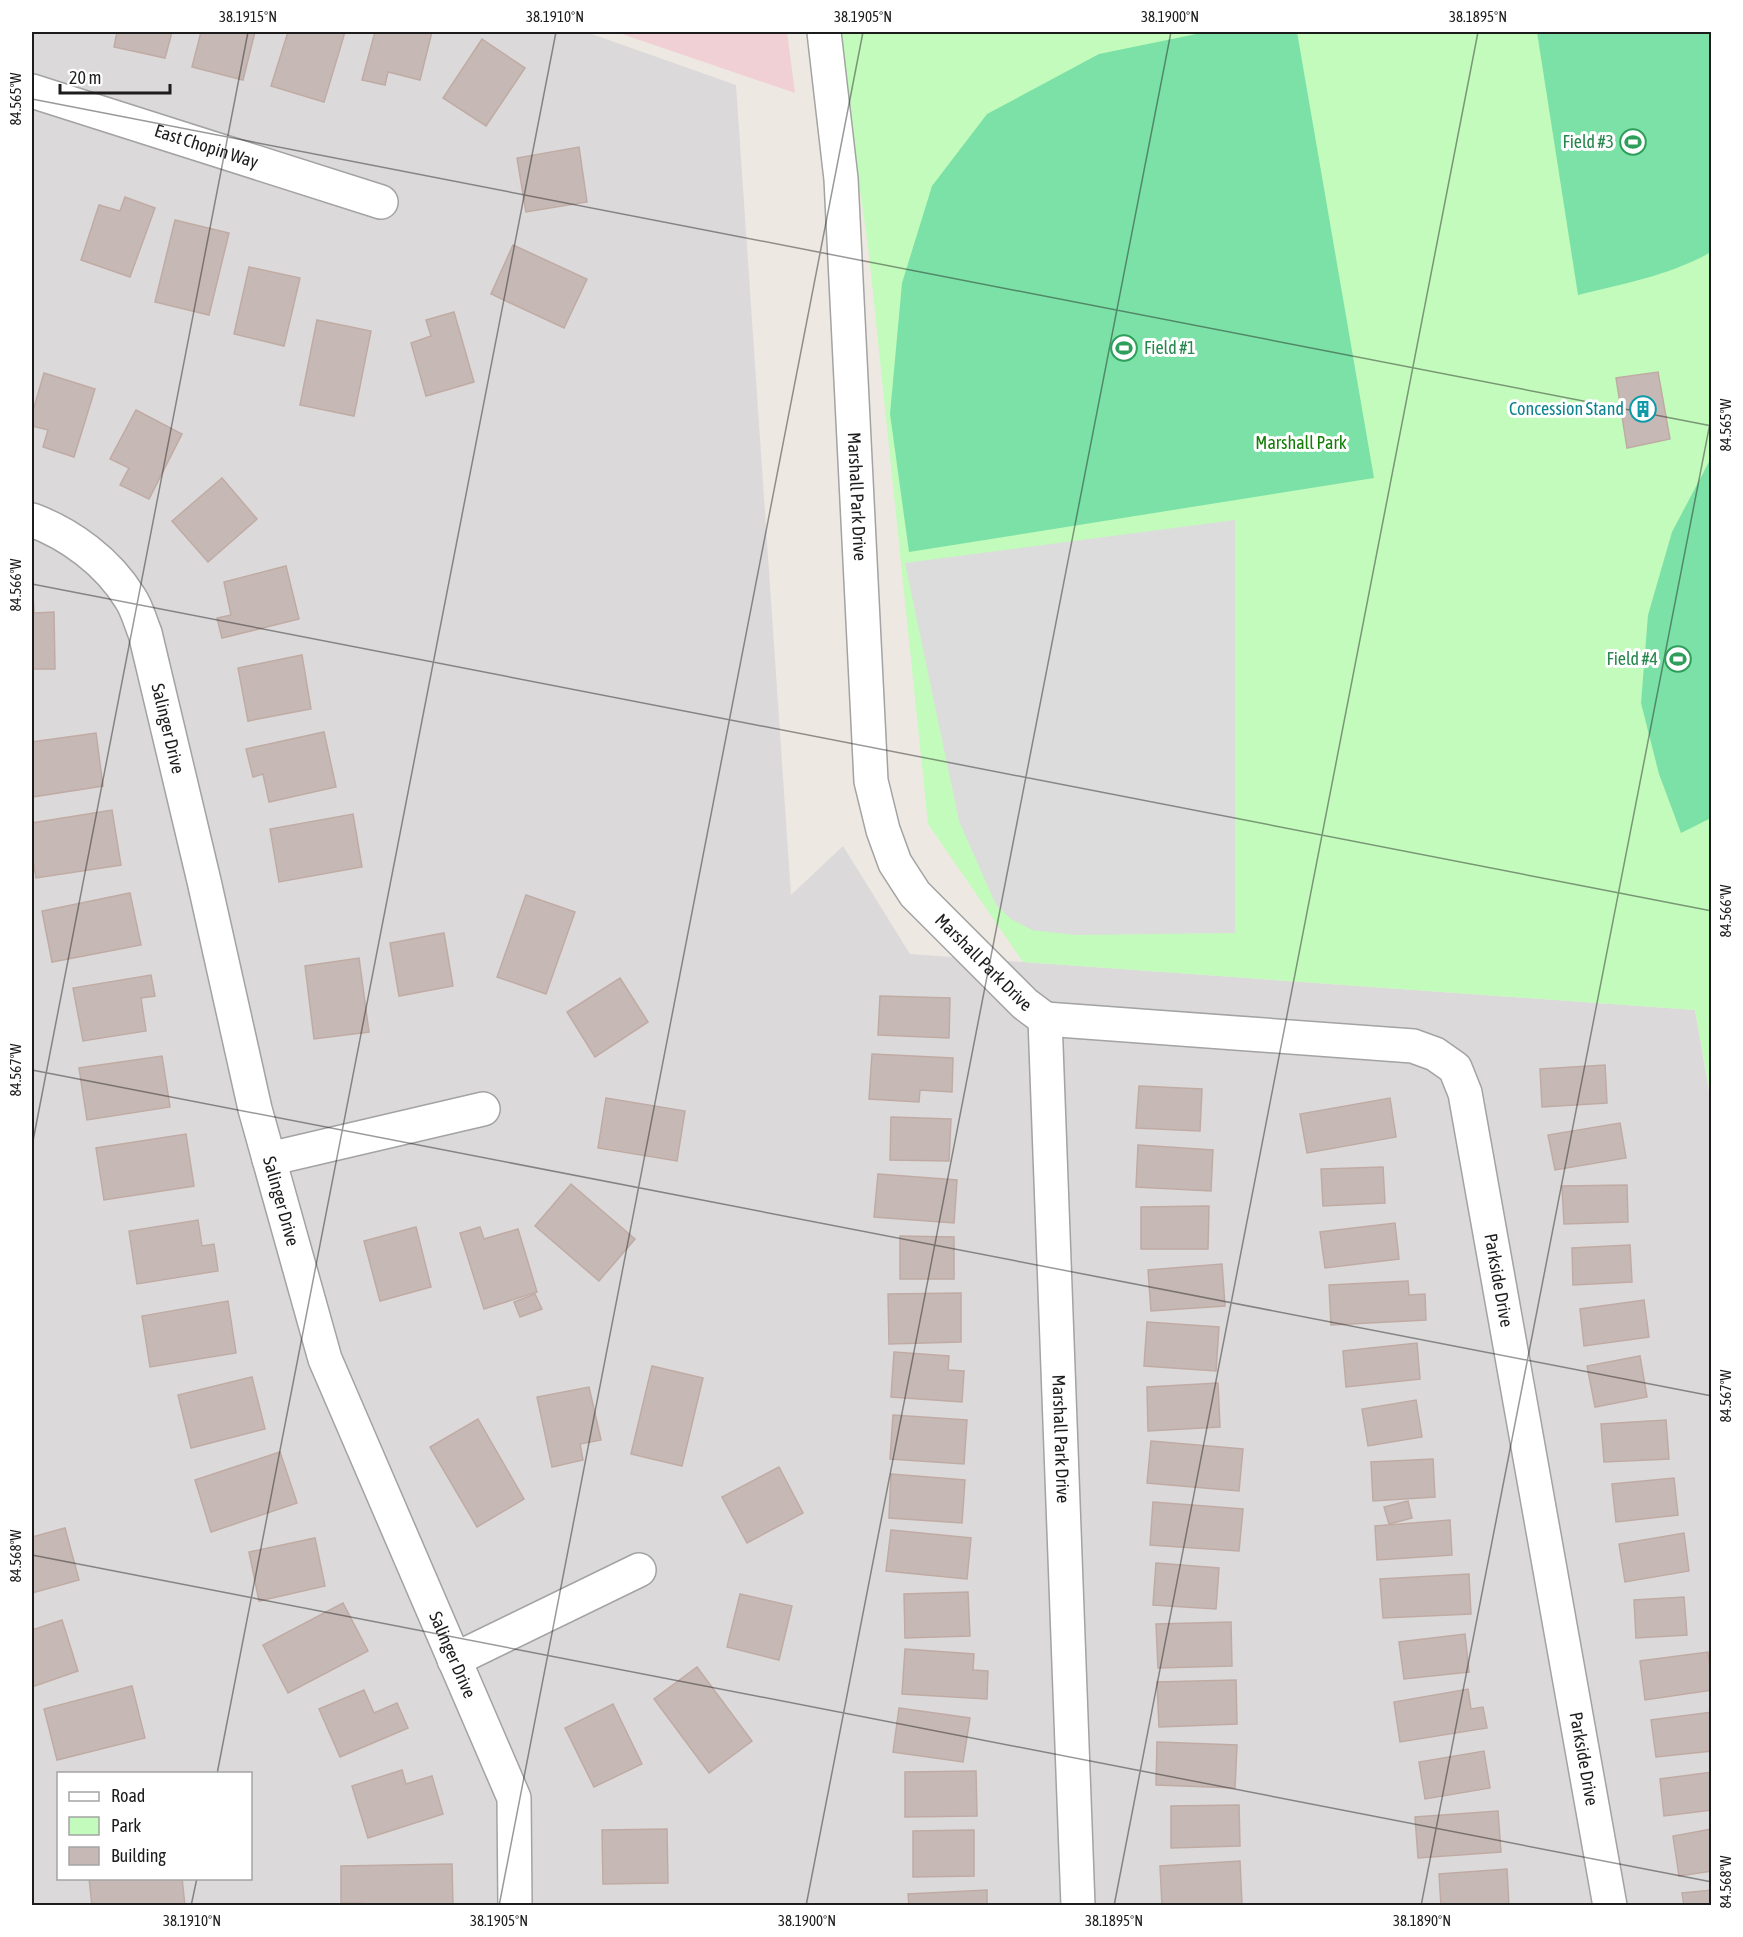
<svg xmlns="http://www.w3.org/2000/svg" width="1743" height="1937" viewBox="0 0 1743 1937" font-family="'Asap Condensed',sans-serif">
<rect width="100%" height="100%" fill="#eee8e2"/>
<!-- residential -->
<path fill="#dbd9da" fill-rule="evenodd" d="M32,32H586L736,85L791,895L843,846L910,954L1695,1010L1712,1109L1711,1905L32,1906ZM58,1774H250V1878H58Z"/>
<!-- commercial -->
<path fill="#f0d0d4" d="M616,32H787L795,93Z"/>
<!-- park -->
<path fill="#c3fbbc" d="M838,32H1711V1098L1695,1010L1023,962L928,824L869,254Z"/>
<!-- pitch -->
<g fill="#7ce1a7">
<path d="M1206,32H1297L1374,478L909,552L890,414L902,283L932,186L987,114L1099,54Z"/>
<path d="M1537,32H1711V252C1671,275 1623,284 1578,295Z"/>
<path d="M1711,458V818L1681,833L1659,774L1641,703L1648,615L1672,532Z"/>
</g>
<!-- parking -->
<path fill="#dcdcdc" d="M1235,520V933L1075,935L1032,930L1011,919L996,905L959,821L905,563Z"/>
<!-- building -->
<g fill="#c6b9b5" stroke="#c0aba4" stroke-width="1.5">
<path d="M117,32H172L165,58L114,47Z"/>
<path d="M201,32H255L243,80L192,67Z"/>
<path d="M288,32H345L324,102L271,86Z"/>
<path d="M375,32H432L420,80L388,72L385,85L362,80Z"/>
<path d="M482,39L525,68L486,126L443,98Z"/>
<path d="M579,147L587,202L526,212L517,158Z"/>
<path d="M125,197L155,208L130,277L81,260L99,205L120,211Z"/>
<path d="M175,220L229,233L209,315L155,302Z"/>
<path d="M513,245L587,279L564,328L491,294Z"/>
<path d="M249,267L300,278L284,346L234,334Z"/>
<path d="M454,312L474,382L426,396L411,343L431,336L426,320Z"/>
<path d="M317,320L371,331L354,416L300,405Z"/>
<path d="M1658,372L1670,439L1627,448L1616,378Z"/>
<path d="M44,373L95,389L74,457L43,447L48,430L32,426V414Z"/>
<path d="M136,410L182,434L149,499L120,485L129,468L110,459Z"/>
<path d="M222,478L257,519L208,562L172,521Z"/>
<path d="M286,566L299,619L222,638L217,618L231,615L224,582Z"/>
<path d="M32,595H33L34,613L54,612L55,669H32Z"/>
<path d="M302,655L311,709L248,721L238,668Z"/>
<path d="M324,732L336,787L269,802L263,774L253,777L246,749Z"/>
<path d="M96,733L103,786L32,797V742Z"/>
<path d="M112,810L121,865L36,878L32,853V823Z"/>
<path d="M353,814L362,867L279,882L270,829Z"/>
<path d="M130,893L141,945L52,962L42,911Z"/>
<path d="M526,895L575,912L546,994L497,977Z"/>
<path d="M444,933L453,986L399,996L390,943Z"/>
<path d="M359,958L369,1032L314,1039L305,966Z"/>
<path d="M151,975L155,996L141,998L146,1031L83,1041L73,988Z"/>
<path d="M620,978L648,1022L595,1057L567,1012Z"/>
<path d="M880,996L950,998L949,1038L878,1035Z"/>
<path d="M872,1054L953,1058L952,1092L920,1090L919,1102L869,1099Z"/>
<path d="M162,1056L170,1107L87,1120L79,1068Z"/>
<path d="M1605,1065L1607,1103L1542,1107L1540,1069Z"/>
<path d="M1139,1086L1202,1089L1200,1131L1136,1128Z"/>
<path d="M606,1098L685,1111L677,1161L598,1148Z"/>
<path d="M1390,1098L1396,1137L1307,1153L1300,1114Z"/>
<path d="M891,1117L951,1119L949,1161L890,1160Z"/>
<path d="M1620,1123L1626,1158L1555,1170L1548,1135Z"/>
<path d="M186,1134L194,1186L104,1200L96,1148Z"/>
<path d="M1138,1145L1213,1150L1211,1191L1136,1187Z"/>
<path d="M1383,1167L1385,1203L1323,1206L1321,1169Z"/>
<path d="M878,1174L957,1180L954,1223L874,1217Z"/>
<path d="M571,1184L635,1239L599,1281L535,1226Z"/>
<path d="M1627,1185L1628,1222L1564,1224L1562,1186Z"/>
<path d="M1209,1206L1208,1249H1141V1207Z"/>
<path d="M198,1220L202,1246L214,1244L218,1271L137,1284L129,1231Z"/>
<path d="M1395,1223L1399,1259L1325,1268L1320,1232Z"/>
<path d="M416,1227L431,1287L380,1301L364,1241Z"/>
<path d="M480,1227L484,1239L518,1229L537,1292L484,1309L460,1233Z"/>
<path d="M900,1236L954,1237V1279H900Z"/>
<path d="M1630,1245L1632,1282L1573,1285L1572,1248Z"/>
<path d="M1222,1264L1225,1306L1151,1311L1148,1270Z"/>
<path d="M1408,1281L1409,1295L1425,1294L1426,1320L1331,1325L1329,1285Z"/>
<path d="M961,1293V1342L889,1344L888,1294Z"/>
<path d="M535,1294L542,1309L520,1317L514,1302Z"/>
<path d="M1644,1300L1649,1337L1584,1346L1580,1309Z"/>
<path d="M228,1301L236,1353L150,1367L142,1316Z"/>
<path d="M1147,1322L1219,1327L1216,1371L1144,1366Z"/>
<path d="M1417,1343L1420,1379L1346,1387L1343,1351Z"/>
<path d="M894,1352L949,1356L948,1370L964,1371L962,1402L891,1397Z"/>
<path d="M1640,1356L1647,1397L1595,1407L1587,1366Z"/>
<path d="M652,1366L703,1378L682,1466L631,1454Z"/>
<path d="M252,1377L265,1429L191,1448L178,1395Z"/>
<path d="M1218,1383L1220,1427L1148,1431L1147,1387Z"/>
<path d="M589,1387L601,1440L580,1444L583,1460L552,1467L537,1397Z"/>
<path d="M1416,1400L1422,1437L1368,1446L1362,1409Z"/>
<path d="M893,1415L967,1420L964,1464L890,1459Z"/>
<path d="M478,1419L524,1499L477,1527L430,1447Z"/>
<path d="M1666,1420L1669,1459L1604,1462L1601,1424Z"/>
<path d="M1151,1441L1243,1449L1239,1491L1147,1483Z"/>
<path d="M280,1452L297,1503L211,1532L195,1480Z"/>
<path d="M1433,1459L1435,1497L1373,1501L1371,1462Z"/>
<path d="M779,1467L803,1513L747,1543L722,1497Z"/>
<path d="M891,1474L965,1480L962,1523L889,1518Z"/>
<path d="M1674,1478L1678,1515L1616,1522L1612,1484Z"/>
<path d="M1408,1501L1412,1518L1389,1524L1384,1507Z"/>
<path d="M1153,1502L1243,1509L1239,1551L1150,1545Z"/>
<path d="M1450,1520L1452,1555L1377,1560L1375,1526Z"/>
<path d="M65,1528L79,1580L32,1593V1537Z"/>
<path d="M891,1530L971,1538L967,1579L886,1571Z"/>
<path d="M1684,1533L1689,1571L1625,1582L1619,1544Z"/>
<path d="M315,1538L325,1586L259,1601L249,1552Z"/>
<path d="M1156,1563L1219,1568L1216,1609L1153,1605Z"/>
<path d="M1469,1574L1471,1614L1383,1618L1380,1579Z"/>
<path d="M968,1592L970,1636L905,1638L904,1594Z"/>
<path d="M740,1594L792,1606L779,1660L727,1647Z"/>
<path d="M1684,1597L1687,1635L1636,1638L1634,1600Z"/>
<path d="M343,1603L368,1651L288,1693L263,1645Z"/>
<path d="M62,1620L78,1671L32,1687V1630Z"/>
<path d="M1231,1622L1232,1666L1158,1668L1156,1624Z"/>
<path d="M1465,1634L1469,1672L1404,1679L1399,1642Z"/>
<path d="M905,1649L974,1654L973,1670L988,1671L987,1699L902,1694Z"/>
<path d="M1708,1652L1712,1690L1645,1700L1640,1661Z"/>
<path d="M697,1667L752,1741L709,1773L654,1699Z"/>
<path d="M1236,1680L1237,1724L1159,1727L1157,1682Z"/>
<path d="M132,1686L145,1738L57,1760L44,1709Z"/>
<path d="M1468,1689L1471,1709L1483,1707L1487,1728L1400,1742L1394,1702Z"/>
<path d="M364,1690L374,1713L397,1703L408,1728L340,1757L319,1709Z"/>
<path d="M613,1704L642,1764L594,1787L565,1728Z"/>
<path d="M899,1708L970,1718L963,1762L893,1752Z"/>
<path d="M1712,1712V1751L1656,1757L1651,1720Z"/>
<path d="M1157,1742L1237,1745L1235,1788L1156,1785Z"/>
<path d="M1484,1751L1490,1788L1425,1799L1419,1762Z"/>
<path d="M402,1770L406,1784L432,1776L443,1814L368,1838L352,1786Z"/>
<path d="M976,1771L977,1816L905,1817V1772Z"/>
<path d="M1712,1772V1810L1664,1816L1660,1779Z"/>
<path d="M1239,1805L1240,1846L1171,1848V1806Z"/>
<path d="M1498,1811L1501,1852L1418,1858L1415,1817Z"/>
<path d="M667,1829L668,1883L603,1884L602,1830Z"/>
<path d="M1712,1829V1871L1679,1876L1673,1836Z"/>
<path d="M974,1830V1876L913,1877V1831Z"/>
<path d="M1240,1861L1242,1904L1162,1906L1160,1866Z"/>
<path d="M452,1864L453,1906H362V1903H341V1866Z"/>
<path d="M1507,1869L1509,1906H1441L1439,1874Z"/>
<path d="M89,1878H182L185,1906H92Z"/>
<path d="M987,1890V1906H909L908,1894Z"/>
<path d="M1712,1890V1906H1684L1682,1893Z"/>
</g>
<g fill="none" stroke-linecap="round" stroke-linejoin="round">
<!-- minor casing -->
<g stroke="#a3a3a3" stroke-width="36">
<g id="minor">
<path id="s1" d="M824,32L841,179L871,781L883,830L895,863L915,894L1025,1004L1045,1019L1078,1906"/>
<path id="s2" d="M32,91L381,202"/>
<path id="s3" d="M32,520C70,534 108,562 130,598C137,608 140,621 145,633L204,881L255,1109L325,1359L514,1798L515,1906"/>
<path id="s4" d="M1045,1019L1413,1046L1435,1054L1455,1068L1465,1093L1610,1906"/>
<path d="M269,1159L483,1109"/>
<path d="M454,1660L639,1570"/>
</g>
</g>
<!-- minor -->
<use href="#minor" stroke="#fff" stroke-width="33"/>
</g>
<!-- ticks -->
<path fill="none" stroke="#1c1c1c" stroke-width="1.5" stroke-opacity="0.45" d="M32,99L1712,426M32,584L1712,911M32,1070L1712,1396M32,1146L248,32M32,1555L1712,1882M217,1774L556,32M191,1906L197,1878M499,1906L863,32M806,1906L1171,32M1114,1906L1478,32M1421,1906L1712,413"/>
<!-- icons -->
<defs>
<g id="stadium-ring" transform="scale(1.35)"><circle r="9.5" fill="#fff" stroke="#2e9e5b" stroke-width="1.5"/><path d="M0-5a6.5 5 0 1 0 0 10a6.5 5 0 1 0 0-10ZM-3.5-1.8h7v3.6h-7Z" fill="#2e9e5b"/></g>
<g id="building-ring" transform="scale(1.35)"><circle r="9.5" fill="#fff" stroke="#0f9aa8" stroke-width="1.5"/><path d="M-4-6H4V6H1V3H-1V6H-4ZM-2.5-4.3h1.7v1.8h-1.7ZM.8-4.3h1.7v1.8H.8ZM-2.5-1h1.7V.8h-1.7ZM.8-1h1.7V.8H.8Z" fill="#0f9aa8"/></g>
</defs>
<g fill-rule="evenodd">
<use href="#stadium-ring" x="1633" y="142"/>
<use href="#stadium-ring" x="1124" y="348"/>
<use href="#building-ring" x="1643" y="409"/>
<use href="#stadium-ring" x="1678" y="659"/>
</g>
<g text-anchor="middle" stroke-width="6" stroke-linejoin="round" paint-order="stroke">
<!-- leisure labels -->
<g font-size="18" fill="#27864d" stroke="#fff" text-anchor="end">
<text x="1614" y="148">Field #3</text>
<text x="1144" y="354" text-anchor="start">Field #1</text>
<text x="1658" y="665">Field #4</text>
</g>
<!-- street labels -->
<g font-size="18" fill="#1c1c1c" stroke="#fff">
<text dy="6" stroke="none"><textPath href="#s2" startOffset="183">East Chopin Way</textPath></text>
<text dy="6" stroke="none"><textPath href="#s1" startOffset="466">Marshall Park Drive</textPath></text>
<text dy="6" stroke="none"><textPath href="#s3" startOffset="264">Salinger Drive</textPath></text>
<text dy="6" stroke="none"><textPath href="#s1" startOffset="970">Marshall Park Drive</textPath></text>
<text dy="6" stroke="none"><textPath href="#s3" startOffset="750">Salinger Drive</textPath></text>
<text dy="6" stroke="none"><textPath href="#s4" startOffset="634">Parkside Drive</textPath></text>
<text dy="6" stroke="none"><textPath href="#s1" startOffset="1474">Marshall Park Drive</textPath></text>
<text dy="6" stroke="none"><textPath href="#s3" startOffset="1236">Salinger Drive</textPath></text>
<text dy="6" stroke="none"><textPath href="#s4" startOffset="1120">Parkside Drive</textPath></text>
</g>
<!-- culture labels -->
<g font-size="18" fill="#0d838f" stroke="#fff" text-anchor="end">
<text x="1624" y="415">Concession Stand</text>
</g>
<!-- park labels -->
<g font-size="18" fill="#137d07" stroke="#fff">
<text x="1301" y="449">Marshall Park</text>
</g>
</g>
<!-- border -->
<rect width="1743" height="1937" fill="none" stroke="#ffffff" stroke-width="66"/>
<!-- legend -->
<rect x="57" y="1772" width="195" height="108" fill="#ffffff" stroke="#a4a4a4" stroke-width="1.5"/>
<rect x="69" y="1792" width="30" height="9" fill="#ffffff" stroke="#a4a4a4" stroke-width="1.5"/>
<text x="111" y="1802" font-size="18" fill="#1c1c1c">Road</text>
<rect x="69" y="1817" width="30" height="18" fill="#c3fbbc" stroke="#a4a4a4" stroke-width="1.5"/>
<text x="111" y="1832" font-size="18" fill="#1c1c1c">Park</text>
<rect x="69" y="1847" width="30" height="18" fill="#c6b9b5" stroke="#a4a4a4" stroke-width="1.5"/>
<text x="111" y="1862" font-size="18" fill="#1c1c1c">Building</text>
<!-- scale -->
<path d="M60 84v9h110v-9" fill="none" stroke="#1c1c1c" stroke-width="3"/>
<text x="69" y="84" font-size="18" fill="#1c1c1c" stroke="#ffffff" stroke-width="4.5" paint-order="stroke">20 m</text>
<rect x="33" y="33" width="1677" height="1871" fill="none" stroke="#1c1c1c" stroke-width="2"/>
<g font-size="15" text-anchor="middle" fill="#1c1c1c">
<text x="248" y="22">38.1915°N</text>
<text x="555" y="22">38.1910°N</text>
<text x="863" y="22">38.1905°N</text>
<text x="1170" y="22">38.1900°N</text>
<text x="1478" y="22">38.1895°N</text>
<text transform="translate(16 99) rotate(-90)" y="5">84.565°W</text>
<text transform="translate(1726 425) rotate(-90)" y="5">84.565°W</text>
<text transform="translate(16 585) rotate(-90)" y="5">84.566°W</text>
<text transform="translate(1726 911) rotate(-90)" y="5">84.566°W</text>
<text transform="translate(16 1070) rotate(-90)" y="5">84.567°W</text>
<text transform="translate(1726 1396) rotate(-90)" y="5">84.567°W</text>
<text transform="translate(16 1556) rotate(-90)" y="5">84.568°W</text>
<text transform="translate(1726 1882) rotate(-90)" y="5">84.568°W</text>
<text x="192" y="1926">38.1910°N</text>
<text x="499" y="1926">38.1905°N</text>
<text x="807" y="1926">38.1900°N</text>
<text x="1114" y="1926">38.1895°N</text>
<text x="1422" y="1926">38.1890°N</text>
</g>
</svg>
